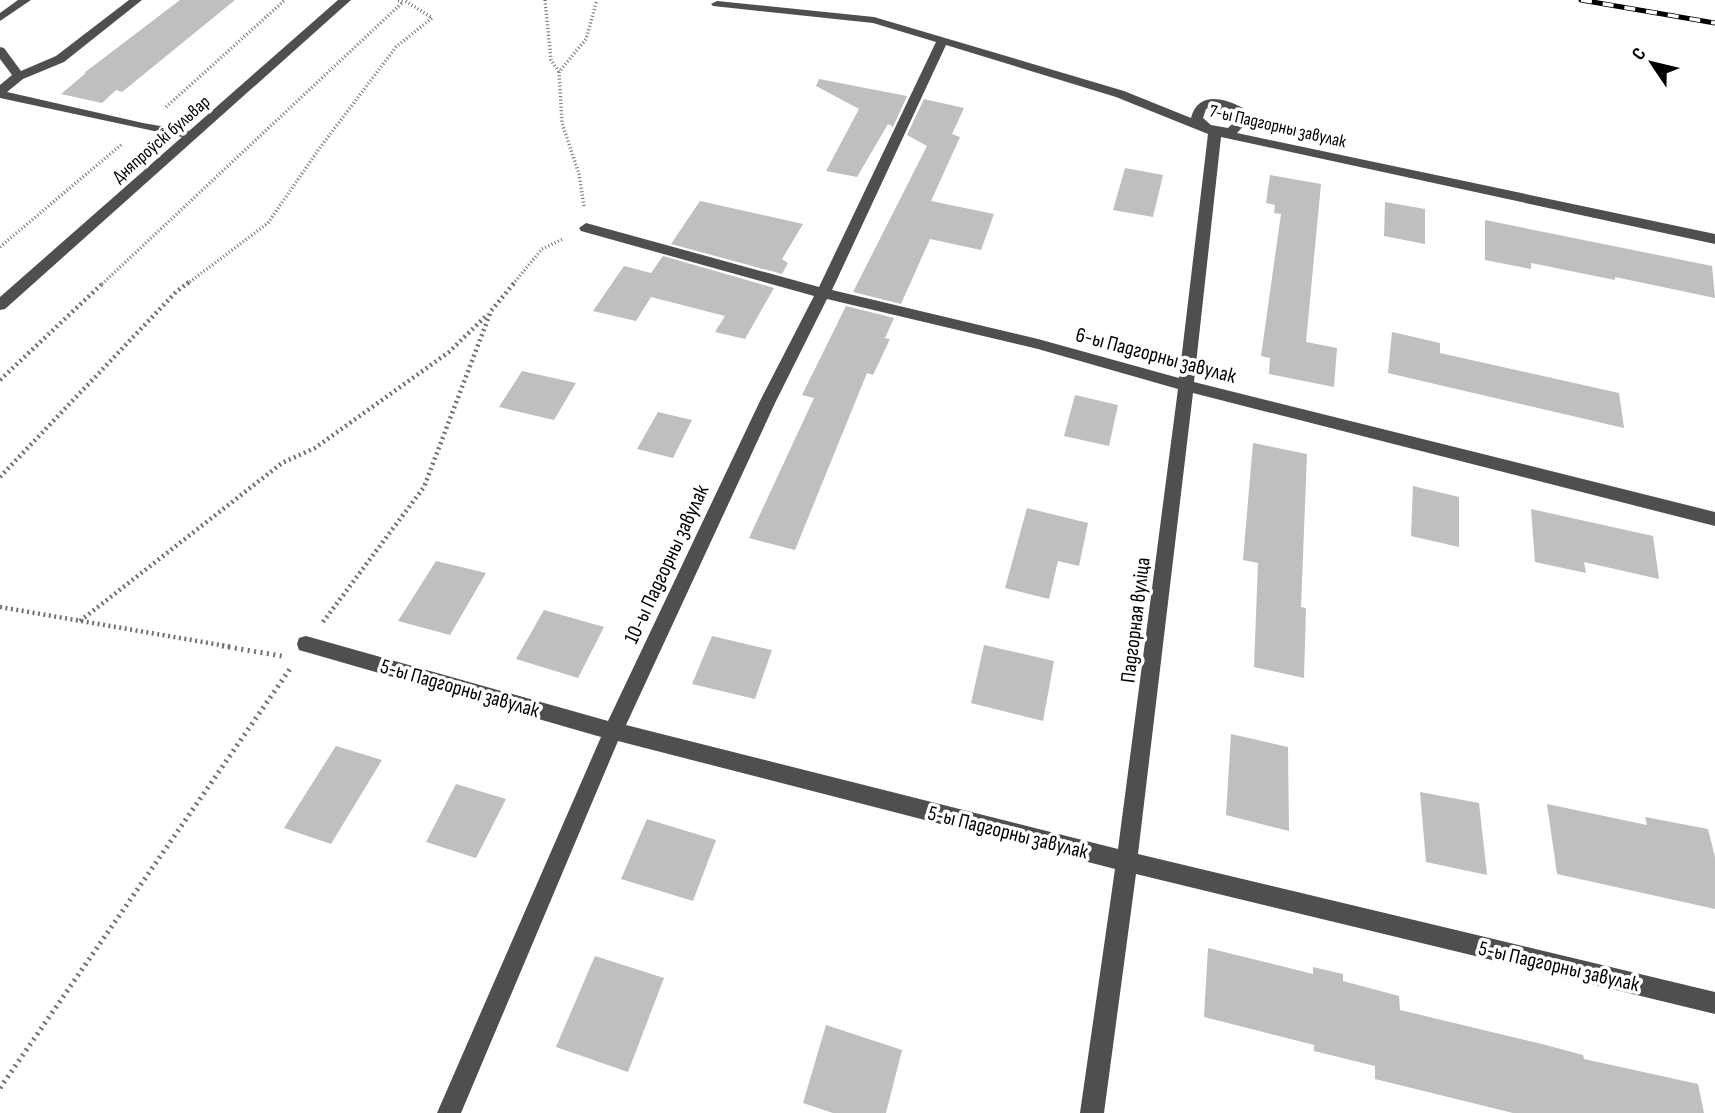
<svg xmlns="http://www.w3.org/2000/svg" width="1715" height="1113" viewBox="0 0 1715 1113" font-family="'Sofia Sans Condensed',sans-serif">
<rect width="100%" height="100%" fill="#fff"/>
<!-- building -->
<g fill="#bfbfbf">
<path d="M180,0H235L122,92L116,90L102,103L61,94L86,73H84Z"/>
<path d="M819,79L907,96L893,127L888,124L857,177L826,171L859,109L816,86Z"/>
<path d="M924,99L964,108L952,134L960,137L931,201L994,214L981,250L930,239L901,304L853,292L927,146L907,135Z"/>
<path d="M1125,168L1163,175L1153,217L1113,210Z"/>
<path d="M1270,175L1321,184L1306,342L1337,348L1334,387L1269,374L1270,358L1261,356L1281,214L1274,213L1275,205L1266,203Z"/>
<path d="M700,201L803,224L782,259L788,263L782,274L671,244Z"/>
<path d="M1385,202L1425,209V244L1384,236Z"/>
<path d="M1485,220L1712,266L1715,298L1615,277V280L1531,263V269L1485,260Z"/>
<path d="M663,256L774,288L745,339L715,332L725,316L651,297L636,321L593,311L624,266L651,273Z"/>
<path d="M846,306L894,318L885,338L890,339L873,375L867,373L795,550L749,538L814,398L802,395Z"/>
<path d="M1392,332L1440,343V353L1619,393L1624,428L1388,373Z"/>
<path d="M522,371L576,383L554,420L499,407Z"/>
<path d="M1075,395L1118,405L1109,446L1064,436Z"/>
<path d="M658,412L692,420L673,458L637,449Z"/>
<path d="M1253,443L1307,454L1301,607L1306,608L1304,678L1254,667L1258,563L1243,560Z"/>
<path d="M1413,486L1459,497V547L1411,536Z"/>
<path d="M1027,508L1088,523L1079,566L1058,561L1049,599L1005,588Z"/>
<path d="M1531,509L1653,536L1659,579L1584,562L1586,573L1535,562Z"/>
<path d="M436,561L486,573L450,635L398,621Z"/>
<path d="M544,610L604,627L578,678L516,659Z"/>
<path d="M712,636L772,650L755,699L692,684Z"/>
<path d="M984,645L1054,661L1043,721L971,703Z"/>
<path d="M1231,734L1288,747L1289,831L1226,815Z"/>
<path d="M336,746L382,760L331,844L284,828Z"/>
<path d="M456,784L506,799L476,858L426,842Z"/>
<path d="M1420,792L1479,803L1487,875L1426,862Z"/>
<path d="M1547,804L1647,825L1645,817L1708,829L1715,857V909L1557,874Z"/>
<path d="M647,819L716,840L693,901L621,879Z"/>
<path d="M1208,948L1313,974V967L1343,974V981L1399,996L1400,1010L1542,1044L1583,1055L1584,1059L1698,1084L1704,1113H1513L1375,1079V1066L1314,1051V1045L1204,1017Z"/>
<path d="M595,956L664,978L628,1072L556,1047Z"/>
<path d="M826,1025L902,1050L886,1113H833L803,1103Z"/>
</g>
<g fill="none" stroke-linecap="round" stroke-linejoin="round">
<!-- path-far2 -->
<g stroke="#717171" stroke-width="3.5" stroke-dasharray="1 2.5" stroke-linecap="butt">
<path d="M545,0L551,60L559,72"/>
<path d="M166,107L285,0"/>
<path d="M584,206L579,174L562,123L559,72L586,39L597,0"/>
<path d="M0,247L122,144"/>
<path d="M102,284L403,2L396,0"/>
<path d="M187,284L268,223L319,149L396,47L432,18L404,0"/>
<path d="M513,284L542,249L563,239"/>
</g>
<!-- path-far1 -->
<g stroke="#717171" stroke-width="4.5" stroke-dasharray="2 3.5" stroke-linecap="butt">
<path d="M0,380L104,282"/>
<path d="M0,477L176,292L189,282"/>
<path d="M0,607L232,647"/>
<path d="M80,621L282,463L315,448L449,352L488,314"/>
<path d="M323,622L424,487L491,311L515,282"/>
</g>
<!-- path -->
<g stroke="#717171" stroke-width="5" stroke-dasharray="2 4.5" stroke-linecap="butt">
<path d="M222,646L282,656"/>
<path d="M0,1088L292,666"/>
</g>
<!-- minor -->
<g fill="#4f4f4f" fill-rule="evenodd">
<path d="M18,0H31L0,21V13Z"/>
<path d="M129,0H142L64,62L23,79L7,92L143,123L189,131L338,0H351L5,309L0,310V297L182,137L0,98V85L12,75L0,59V47L4,48L21,71L56,56Z"/>
<path d="M717,1L874,17L1124,91L1191,118C1198,91 1224,98 1243,108L1248,121L1237,133L1715,234V244L1221,137L1194,382L1715,512V526L1193,393L1138,854L1715,992V1014L1136,874L1104,1113H1080L1115,869L618,741L461,1113H437L601,737L306,652L299,650L297,644L299,638L306,636L608,721L760,401L814,296L581,231L579,228L586,223L819,287L936,42L873,23L713,6L711,4ZM946,45L1116,97L1208,134L1179,378L1038,339L832,290ZM1211,107L1233,113L1236,120L1228,128L1211,125L1203,118L1206,109ZM827,299L1038,349L1178,389L1118,849L626,725L776,401Z"/>
</g>
<!-- rail casing -->
<g stroke="#000" stroke-width="5">
<path id="rail" d="M1581,0L1715,23"/>
</g>
<!-- rail -->
<use href="#rail" stroke="#fff" stroke-width="3.5" stroke-dasharray="11" stroke-linecap="butt"/>
</g>
<g text-anchor="middle" stroke-width="7" stroke-linejoin="round" paint-order="stroke">
<!-- far-street labels -->
<g font-size="18" fill="#000" stroke="#fff">
<text transform="translate(1278 126) rotate(13)" y="6">7-ы Падгорны завулак</text>
<text transform="translate(161 139) rotate(-41)" y="6">Дняпроўскі бульвар</text>
</g>
<!-- street labels -->
<g font-size="21" fill="#000" stroke="#fff">
<text transform="translate(1156 355) rotate(15)" y="7">6-ы Падгорны завулак</text>
<text transform="translate(666 564) rotate(-65)" y="7">10-ы Падгорны завулак</text>
<text transform="translate(1135 620) rotate(-83)" y="7">Падгорная вуліца</text>
<text transform="translate(460 688) rotate(16)" y="7">5-ы Падгорны завулак</text>
<text transform="translate(1008 832) rotate(14)" y="7">5-ы Падгорны завулак</text>
<text transform="translate(1559 966) rotate(13)" y="7">5-ы Падгорны завулак</text>
</g>
</g>
<!-- north arrow -->
<g transform="translate(1652 63) rotate(305)" stroke="#ffffff" stroke-width="5" paint-order="stroke">
<path d="M0-5L12 26L0 18L-12 26Z" fill="#000000"/>
<text y="-10" font-size="19" font-weight="bold" text-anchor="middle" fill="#000000">С</text>
</g>
</svg>
